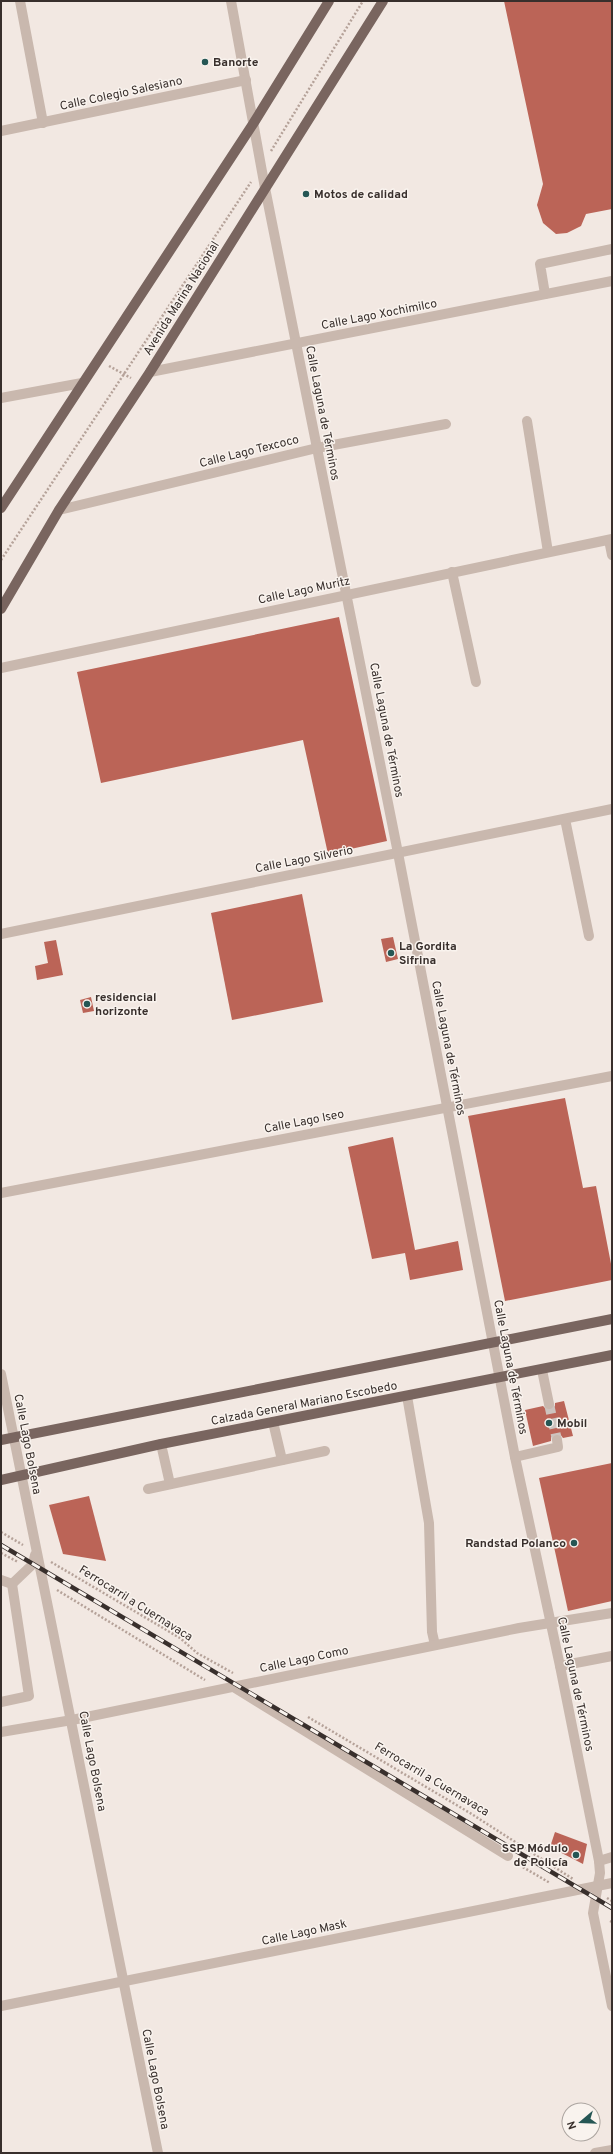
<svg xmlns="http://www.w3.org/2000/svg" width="613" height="2154" viewBox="0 0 613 2154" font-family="Overpass,sans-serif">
<rect width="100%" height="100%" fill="#f2e8e2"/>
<!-- building -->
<g fill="#bb6457">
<path d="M504,1H612V209L586,214L581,226L567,233L556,234L543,223L537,205L543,184Z"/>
<path d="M339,617L387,841L328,854L303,740L101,783L77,672Z"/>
<path d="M302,894L323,1002L232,1020L211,913Z"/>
<path d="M393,937L398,959L386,962L381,939Z"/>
<path d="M56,940L63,975L37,980L35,966L48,963L44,942Z"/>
<path d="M91,997L94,1011L83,1013L80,1000Z"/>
<path d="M565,1098L583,1188L596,1186L612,1269V1280L505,1301L468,1116Z"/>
<path d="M393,1137L415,1250L458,1241L463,1270L410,1280L405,1253L372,1259L348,1147Z"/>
<path d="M564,1401L573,1436L563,1438L560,1434H556L551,1437V1441L533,1446L525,1410L543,1406L547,1410H551L555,1406V1403Z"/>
<path d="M612,1463V1601L568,1611L539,1478Z"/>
<path d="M89,1496L106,1561L63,1554L49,1505Z"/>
<path d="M555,1832L587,1844L583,1864L550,1847Z"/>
</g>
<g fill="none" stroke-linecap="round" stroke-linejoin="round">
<!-- minor-tunnel -->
<path stroke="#cdc3be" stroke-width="10" stroke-dasharray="10 5" stroke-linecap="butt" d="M549,1404L557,1440"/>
<!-- path -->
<g stroke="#b5a299" stroke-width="2.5" stroke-dasharray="2 2" stroke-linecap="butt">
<path d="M271,151L363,1"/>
<path d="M109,366L131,378"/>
<path d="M1,560L251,182"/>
<path d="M1,1532L23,1545"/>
<path d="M1,1553L18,1562"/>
<path d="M51,1562L180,1638L197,1653L233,1673"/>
<path d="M57,1590L205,1680"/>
<path d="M308,1717L470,1813L573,1879"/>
<path d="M516,1863L550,1883"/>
<path d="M607,1898L612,1901"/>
<path d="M610,1921L612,1922"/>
</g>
<!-- minor -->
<g stroke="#c9b8ae" stroke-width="10">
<path d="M20,1L43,123"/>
<path d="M231,1L265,188L398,853L515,1457L560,1666L599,1861L600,1873L593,1913L612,2006"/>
<path d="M1,131L246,80"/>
<path d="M545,294L540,264L612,249"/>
<path d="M150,372L612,281"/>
<path d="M1,398L82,383"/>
<path d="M527,421L548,552"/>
<path d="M59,510L317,448L446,424"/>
<path d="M609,540L612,555"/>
<path d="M452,572L476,682"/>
<path d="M1,668L612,539"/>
<path d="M565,819L589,936"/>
<path d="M1,934L612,809"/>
<path d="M1,1193L612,1076"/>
<path d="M542,1370L549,1404"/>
<path d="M1,1374L158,2153"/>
<path d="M407,1396L429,1523L432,1632L435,1645"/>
<path d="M273,1422L282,1460"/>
<path d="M161,1444L170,1484"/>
<path d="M515,1457L558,1447L557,1440"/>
<path d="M148,1489L325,1451"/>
<path d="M1,1580L12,1584L29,1696L1,1702"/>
<path d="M12,1584L33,1564L35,1555"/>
<path d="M560,1666L612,1656"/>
<path d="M232,1686L508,1856"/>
<path d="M1,1732L72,1720L519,1628L612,1613"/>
<path d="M599,1861L612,1857"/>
<path d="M1,2006L612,1883"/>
<path d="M595,2153L612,2150"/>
</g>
<!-- major -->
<g stroke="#79655f" stroke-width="10">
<path d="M1,508L253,124L329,1"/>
<path d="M1,609L59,510L150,372L383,1"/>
<path d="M1,1440L612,1319"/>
<path d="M1,1480L161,1444L612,1355"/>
</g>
<!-- rail casing -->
<g stroke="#382f2c" stroke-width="4.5">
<path id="rail" d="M1,1545L612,1908"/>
</g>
<!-- rail -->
<use href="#rail" stroke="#f9f3ee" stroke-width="3" stroke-dasharray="9" stroke-linecap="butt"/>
</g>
<!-- markers -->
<g fill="#255654" stroke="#f9f3ee" stroke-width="1.5">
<circle cx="205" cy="62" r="4"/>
<circle cx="306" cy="194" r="4"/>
<circle cx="391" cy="953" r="4"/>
<circle cx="87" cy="1004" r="4"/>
<circle cx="549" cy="1423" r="4"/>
<circle cx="574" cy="1543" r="4"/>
<circle cx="576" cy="1855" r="4"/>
</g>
<g text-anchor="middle" stroke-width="3" stroke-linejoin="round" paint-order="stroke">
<!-- poi labels -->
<g font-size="12" font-weight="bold" fill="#382f2c" stroke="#f9f3ee" text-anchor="start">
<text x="213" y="66">Banorte</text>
<text x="314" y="198">Motos de calidad</text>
<text x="399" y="950">La Gordita<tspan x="399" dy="14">Sifrina</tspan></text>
<text x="95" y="1001">residencial<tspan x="95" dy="14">horizonte</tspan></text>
<text x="557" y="1427">Mobil</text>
<text x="566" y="1547" text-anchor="end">Randstad Polanco</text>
<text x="568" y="1852" text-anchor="end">SSP Módulo<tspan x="568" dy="14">de Policía</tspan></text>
</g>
<!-- street labels -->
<g font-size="12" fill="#382f2c" stroke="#f9f3ee">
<text transform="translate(121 93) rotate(-12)" y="4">Calle Colegio Salesiano</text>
<text transform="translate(181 298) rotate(-58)" y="4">Avenida Marina Nacional</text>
<text transform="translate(379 314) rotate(-11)" y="4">Calle Lago Xochimilco</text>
<text transform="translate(323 413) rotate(79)" y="4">Calle Laguna de Términos</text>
<text transform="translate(249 451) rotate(-14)" y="4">Calle Lago Texcoco</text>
<text transform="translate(304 590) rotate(-12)" y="4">Calle Lago Muritz</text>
<text transform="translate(387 730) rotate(79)" y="4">Calle Laguna de Términos</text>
<text transform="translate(304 859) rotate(-11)" y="4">Calle Lago Silverio</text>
<text transform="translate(449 1048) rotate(79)" y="4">Calle Laguna de Términos</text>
<text transform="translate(304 1121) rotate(-11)" y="4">Calle Lago Iseo</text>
<text transform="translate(511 1367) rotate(79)" y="4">Calle Laguna de Términos</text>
<text transform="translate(304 1403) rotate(-11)" y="4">Calzada General Mariano Escobedo</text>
<text transform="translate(28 1444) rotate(79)" y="4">Calle Lago Bolsena</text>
<text transform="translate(136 1603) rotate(32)" y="4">Ferrocarril a Cuernavaca</text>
<text transform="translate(304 1659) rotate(-12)" y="4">Calle Lago Como</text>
<text transform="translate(576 1684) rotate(78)" y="4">Calle Laguna de Términos</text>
<text transform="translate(93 1761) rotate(79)" y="4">Calle Lago Bolsena</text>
<text transform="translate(432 1779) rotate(31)" y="4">Ferrocarril a Cuernavaca</text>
<text transform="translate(304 1932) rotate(-12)" y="4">Calle Lago Mask</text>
<text transform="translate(156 2079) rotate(79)" y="4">Calle Lago Bolsena</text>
</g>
</g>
<!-- border -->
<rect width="613" height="2154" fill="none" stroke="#382f2c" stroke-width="4"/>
<!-- north arrow -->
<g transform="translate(581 2122) rotate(251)"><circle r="19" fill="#f9f3ee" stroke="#aca5a0"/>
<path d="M0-3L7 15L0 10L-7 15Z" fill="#255654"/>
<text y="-6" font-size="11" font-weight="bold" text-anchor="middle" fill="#382f2c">N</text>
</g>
</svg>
